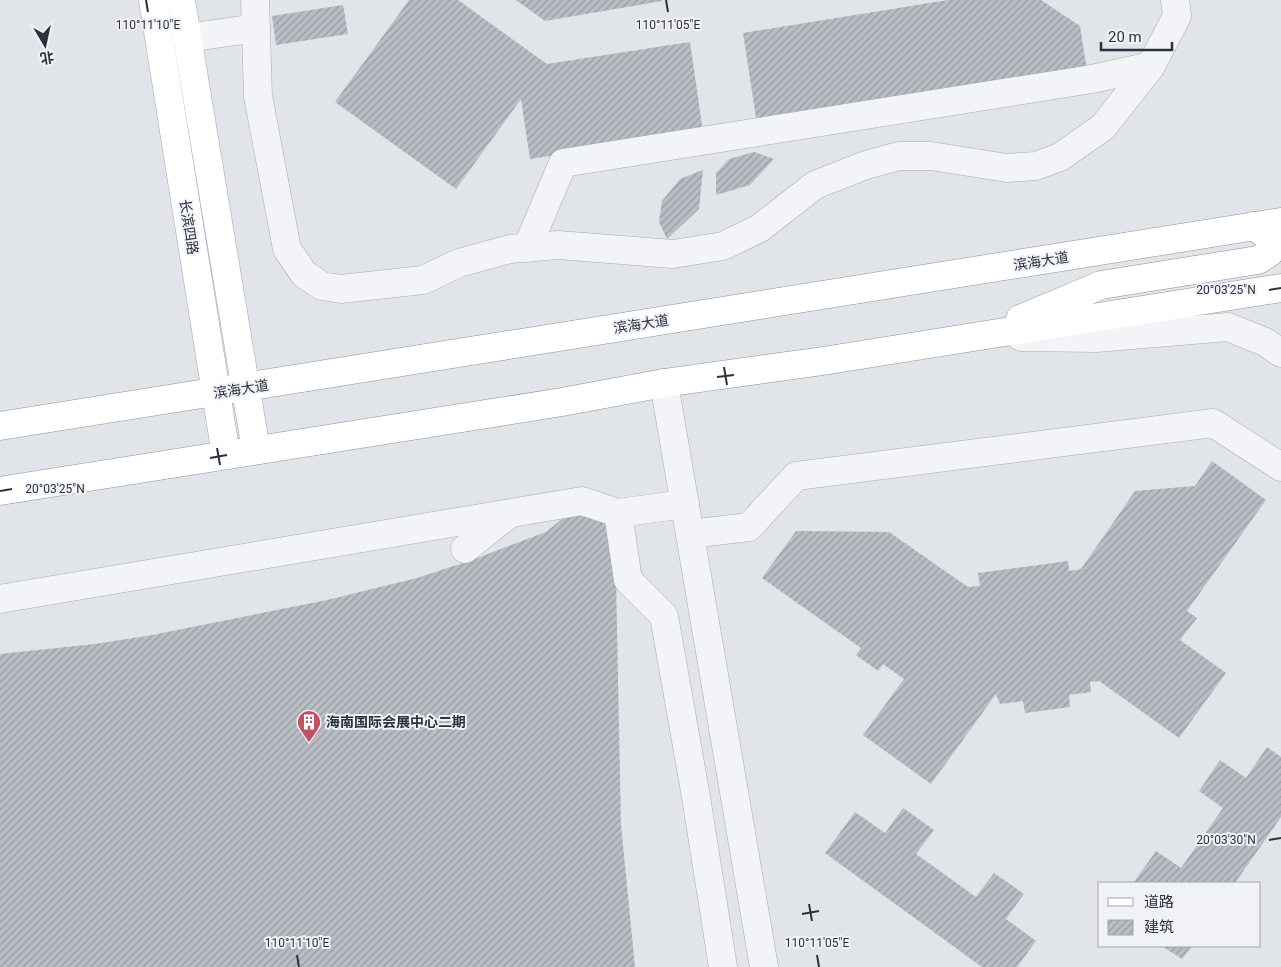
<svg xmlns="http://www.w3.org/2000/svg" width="1281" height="967" viewBox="0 0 1281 967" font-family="Roboto,'Noto Sans SC',sans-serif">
<defs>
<pattern id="building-hatch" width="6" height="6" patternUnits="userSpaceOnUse" patternTransform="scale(1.25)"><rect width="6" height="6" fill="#b9bdc4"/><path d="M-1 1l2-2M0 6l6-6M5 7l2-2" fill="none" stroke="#979aa1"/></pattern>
</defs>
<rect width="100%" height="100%" fill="#e1e4e8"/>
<!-- building -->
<g fill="url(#building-hatch)">
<path d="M409,0H458L547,64L690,42L703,132L530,159L521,99L456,189L335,102Z"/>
<path d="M516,0H662V1L545,21Z"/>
<path d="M948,0H1041L1080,26L1087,71L757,124L743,33Z"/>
<path d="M343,5L348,34L276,45L272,16Z"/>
<path d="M754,152L774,159L750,185L716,195V173L729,159Z"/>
<path d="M703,170L699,209L667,239L659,222L662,201L680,179Z"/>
<path d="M1212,461L1266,500L1187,611L1197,618L1180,640L1226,673L1179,738L1099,681L1090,682L1091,692L1069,695L1070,707L1025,713L1023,701L1000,704L996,694L931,784L863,735L904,679L883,664L878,671L856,655L861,648L762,578L796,531L889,532L968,587L980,586L978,573L1068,561L1069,571L1081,569L1135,491L1195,486Z"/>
<path d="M580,512L607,521L616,579L621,825L635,967H0V654L95,644L152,635L327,600L417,578L469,561L546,532L567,515Z"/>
<path d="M1267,747L1281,757V817L1235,883L1134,882L1156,851L1181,868L1223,808L1199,791L1220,760L1246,778Z"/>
<path d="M903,808L934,830L916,854L976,897L994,873L1024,894L1006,919L1036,941L1017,967H982L825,853L855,812L885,833Z"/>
<path d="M1162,946H1192L1182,959Z"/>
</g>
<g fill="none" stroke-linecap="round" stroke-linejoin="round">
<!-- minor casing -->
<g stroke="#a7abb2" stroke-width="29">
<g id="minor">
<path d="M255,0L258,96L287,249L304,274L322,286L341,289L423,280L459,263L510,249L558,245L673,254L723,246L760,228L815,185L866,165L899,156H931L1007,168L1036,166L1060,157L1103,127L1151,66L1177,16L1175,0"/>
<path d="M187,38L256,28"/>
<path d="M527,248L563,163L1092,79L1151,66"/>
<path d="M1021,337L1096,338L1228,327L1265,342L1281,353"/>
<path d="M664,383L764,967"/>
<path d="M618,513L628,580L664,616L696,797L723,967"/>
<path d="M690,534L749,527L796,476L1213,423L1281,467"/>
<path d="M465,549L509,514"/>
<path d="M0,599L582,501L618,513L685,504"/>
</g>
</g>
<!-- major casing -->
<g stroke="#a1a8b3" stroke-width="29">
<g id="major">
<path d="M153,0L226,455"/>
<path d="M181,0L256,450"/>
</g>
</g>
<!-- highway casing -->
<g stroke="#8a919d" stroke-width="29">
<g id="highway">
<path d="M1020,319L1101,285L1258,260L1269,253L1272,243L1267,235L1253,226"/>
<path d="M0,426L1281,222"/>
<path d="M0,491L562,402L664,383L823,361L1281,288"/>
</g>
</g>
<!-- minor -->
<use href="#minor" stroke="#f3f4f7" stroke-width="28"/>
<!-- major -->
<use href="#major" stroke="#fff" stroke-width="28"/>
<!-- highway -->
<use href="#highway" stroke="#fff" stroke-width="28"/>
</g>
<!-- ticks -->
<path fill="none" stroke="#2b323e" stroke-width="2" d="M146,0L148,12M666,0L668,12M1269,290L1281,288M724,367L727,385M717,377L734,375M217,448L220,465M210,458L227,455M0,491L12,489M1269,840L1281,838M809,904L812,921M802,914L819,911M297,955L299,967M817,955L819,967"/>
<!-- icons -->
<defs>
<g id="building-pin" transform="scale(1.25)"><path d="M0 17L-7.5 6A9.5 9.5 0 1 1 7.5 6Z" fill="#c15261" stroke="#f0f2f6"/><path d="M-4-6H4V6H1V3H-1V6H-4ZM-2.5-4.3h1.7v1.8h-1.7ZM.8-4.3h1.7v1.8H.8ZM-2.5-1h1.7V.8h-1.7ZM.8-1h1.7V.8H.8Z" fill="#fff"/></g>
</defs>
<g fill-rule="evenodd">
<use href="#building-pin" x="309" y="722"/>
</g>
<g text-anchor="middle" stroke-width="4" stroke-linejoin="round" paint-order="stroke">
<!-- street labels -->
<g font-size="14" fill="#2b323e" stroke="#f0f2f6">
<text transform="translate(189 227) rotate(81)" y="5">长滨四路</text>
<text transform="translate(1041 261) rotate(-9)" y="5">滨海大道</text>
<text transform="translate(641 324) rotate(-9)" y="5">滨海大道</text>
<text transform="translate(241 389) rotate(-9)" y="5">滨海大道</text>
</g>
<!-- poi labels -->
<g font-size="14" font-weight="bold" fill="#2b323e" stroke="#f0f2f6" text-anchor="start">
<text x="326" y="727">海南国际会展中心二期</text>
</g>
</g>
<g font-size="12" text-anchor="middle" fill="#2b323e" stroke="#f0f2f6" stroke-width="4" stroke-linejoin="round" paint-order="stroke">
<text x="148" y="29">110°11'10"E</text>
<text x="668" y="29">110°11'05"E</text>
<text x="1226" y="294">20°03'25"N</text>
<text x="55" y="493">20°03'25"N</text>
<text x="1226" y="844">20°03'30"N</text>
<text x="297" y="947">110°11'10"E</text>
<text x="817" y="947">110°11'05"E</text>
</g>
<!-- legend -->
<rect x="1098" y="882" width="162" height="65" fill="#f0f2f6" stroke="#a1a5ac"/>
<rect x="1108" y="898" width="25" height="8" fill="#ffffff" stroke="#a1a5ac"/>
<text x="1144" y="907" font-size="15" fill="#2b323e">道路</text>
<rect x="1108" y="920" width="25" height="15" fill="url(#building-hatch)" stroke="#a1a5ac"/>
<text x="1144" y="932" font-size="15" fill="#2b323e">建筑</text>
<!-- north arrow -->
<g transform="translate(45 45) rotate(171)" stroke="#f0f2f6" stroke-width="4" paint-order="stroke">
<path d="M0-4L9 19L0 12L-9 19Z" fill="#2b323e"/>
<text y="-8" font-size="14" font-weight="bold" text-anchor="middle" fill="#2b323e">北</text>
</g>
<!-- scale -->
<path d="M1101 42v8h71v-8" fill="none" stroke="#2b323e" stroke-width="2.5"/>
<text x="1108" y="42" font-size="15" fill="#2b323e" stroke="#f0f2f6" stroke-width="4" paint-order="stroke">20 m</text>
</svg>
